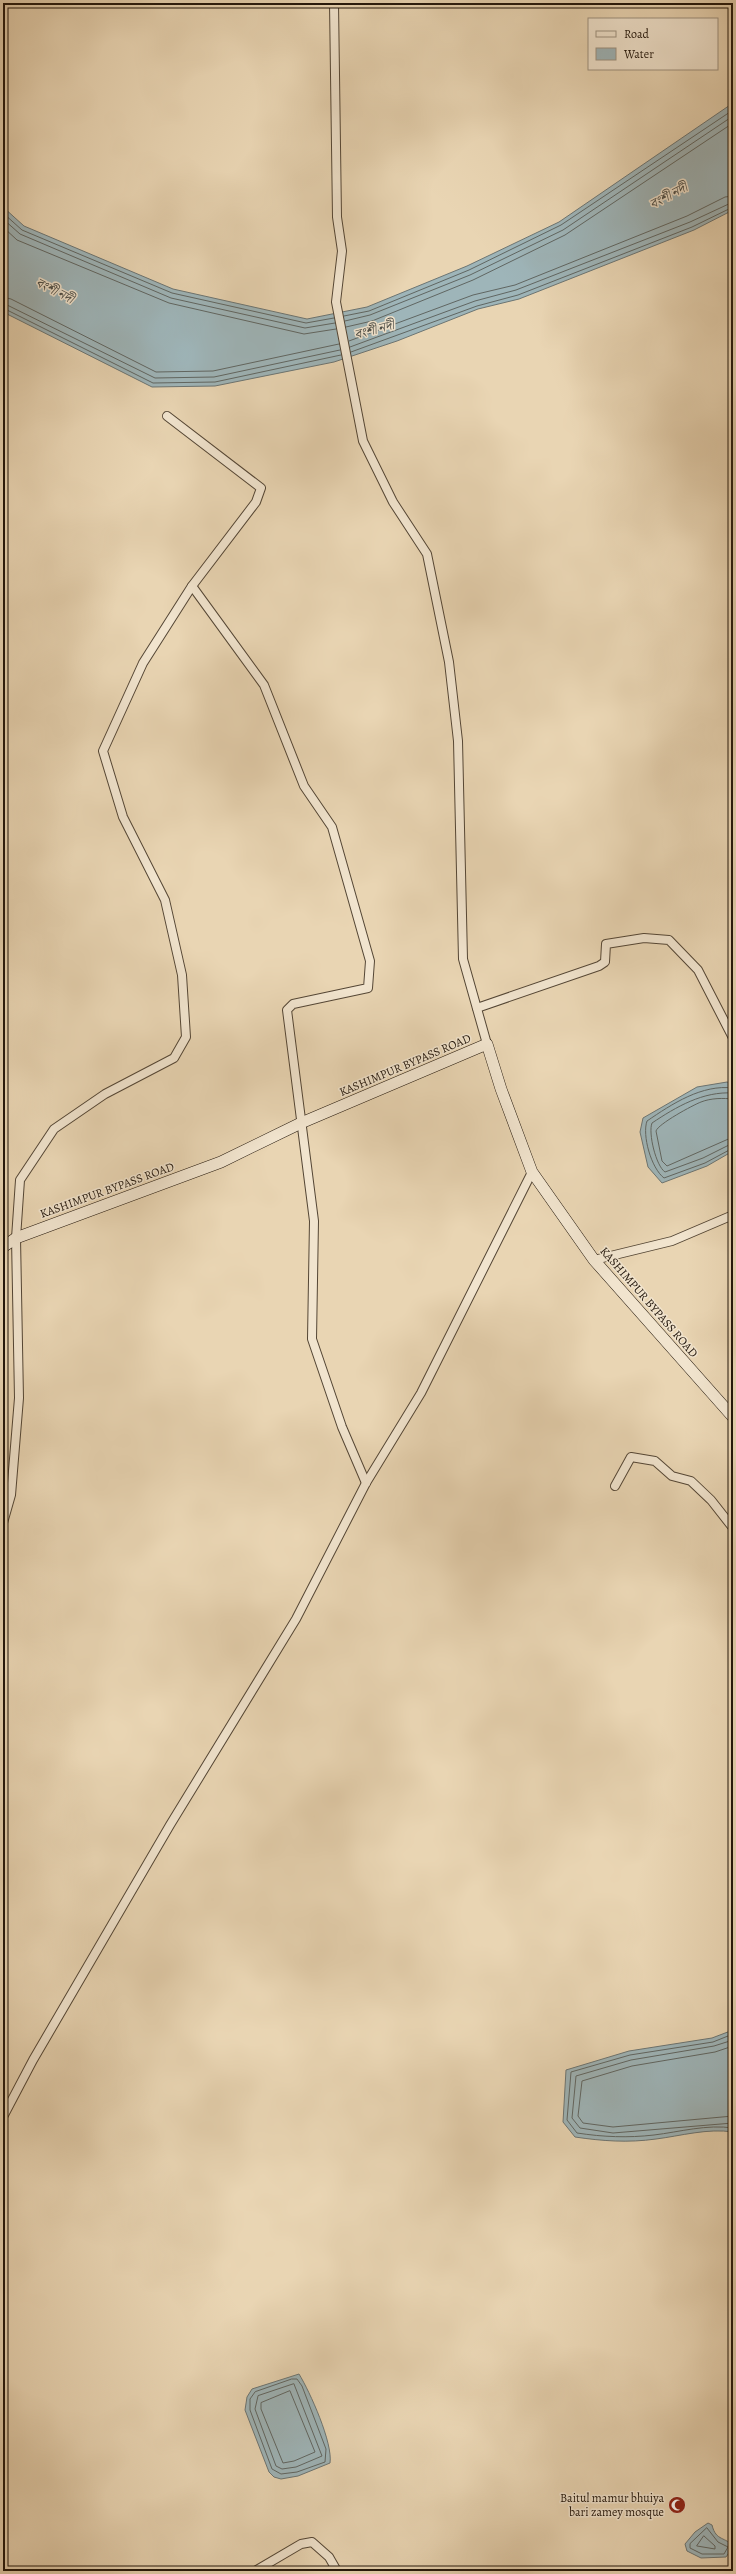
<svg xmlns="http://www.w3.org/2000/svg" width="736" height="2574" viewBox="0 0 736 2574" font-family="Alegreya,'Noto Serif Bengali',serif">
<rect width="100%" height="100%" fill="#e9d5b3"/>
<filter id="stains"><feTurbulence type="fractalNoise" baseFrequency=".005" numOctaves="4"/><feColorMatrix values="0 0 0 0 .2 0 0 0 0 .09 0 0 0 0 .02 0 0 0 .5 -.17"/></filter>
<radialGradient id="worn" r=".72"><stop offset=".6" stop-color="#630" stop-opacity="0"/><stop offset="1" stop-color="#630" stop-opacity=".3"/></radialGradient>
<!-- water -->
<g fill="#9eb5b9" stroke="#6c7573">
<path d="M733,103V210L694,230L519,299L478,309L397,341L334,362L215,386L152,387L3,312V207L24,226L173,289L307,319L367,307L467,266L559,222Z"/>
<path d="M727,1082L733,1084V1151L707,1166L662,1183L648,1167L640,1132L643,1118L697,1087Z"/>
<path d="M733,2030V2132C708,2128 680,2136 656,2139C628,2143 602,2141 575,2137L563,2122L566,2070L629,2051L712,2038Z"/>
<path d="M299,2374C310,2392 333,2443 330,2463L298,2476L281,2479L274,2477L269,2472L245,2410L247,2397L252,2389Z"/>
<path d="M708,2523L712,2525C716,2542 726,2536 733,2547L726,2557L701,2558L687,2551L685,2544L695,2532Z"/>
</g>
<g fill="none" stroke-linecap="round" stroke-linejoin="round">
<!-- shore -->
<g stroke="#606662" stroke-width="1">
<path d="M3,213L22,230L172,293L306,323L334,318"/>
<path d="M3,219L20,234L171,298L305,328L335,323"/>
<path d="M3,227L17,240L169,303L304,334L336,329"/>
<path d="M3,297L11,299L156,372L213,371L339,344"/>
<path d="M3,303L155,378L214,377L340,350"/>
<path d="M3,308L153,383L215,382L341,355"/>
<path d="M344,316L369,311L469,270L561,225L733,110"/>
<path d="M345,321L370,315L470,275L563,230L733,116"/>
<path d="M346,327L372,321L473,280L565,235L733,123"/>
<path d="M349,341L473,295L515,285L687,216L725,197L733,196"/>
<path d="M350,347L475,301L516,290L690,222L733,202"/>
<path d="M351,352L477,306L518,295L692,227L733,207"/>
<path d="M733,1088C702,1084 672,1104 647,1121C642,1135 651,1168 664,1178L705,1163L733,1148"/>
<path d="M733,1093C703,1091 676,1107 652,1123C648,1133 656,1166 665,1172L703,1158L733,1143"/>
<path d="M733,1099C723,1098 711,1098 701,1102C693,1105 658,1124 656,1131L662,1161L667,1166L733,1137"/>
<path d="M733,2034L713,2042L630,2055L571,2072L567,2120L577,2133C603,2137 628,2138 654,2135C679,2132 707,2124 733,2128"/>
<path d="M733,2040L714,2046L631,2060L576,2076L572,2118L580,2128L613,2133L733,2123"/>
<path d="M733,2046L715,2052L632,2066L582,2081L578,2116L583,2123L613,2127L733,2116"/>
<path d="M292,2379H297L302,2386L326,2449L325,2462L297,2472L281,2474L272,2469L250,2410V2399L255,2392Z"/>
<path d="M294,2384L322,2456L296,2467L282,2469L276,2466L255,2409L258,2396Z"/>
<path d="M290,2391L315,2452L294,2461L283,2463L261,2409V2403Z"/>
<path d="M707,2528L718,2542L728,2547L724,2554H702L690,2548V2544Z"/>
<path d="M704,2536L715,2546V2549L697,2546Z"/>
</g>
<!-- minor casing -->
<g stroke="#544635" stroke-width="10">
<g id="minor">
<path d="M334,3L337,217L342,251L336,302L363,441L393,502L427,554L449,662L458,741L463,959L487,1044"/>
<path d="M192,586L264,685L304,786L332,827L370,961L368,988L293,1004L287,1010L314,1221L312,1339L342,1427L366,1483"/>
<path d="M477,1008L599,966L605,962L606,944L644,938L669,940L698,970L733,1038"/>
<path d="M594,1260L672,1241L733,1215"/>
<path d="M615,1486L631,1457L655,1461L672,1476L691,1481L711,1500L733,1528"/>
<path d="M3,1523L11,1495L19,1398L16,1238L20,1180L54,1129L105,1094L174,1058L186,1037L182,975L165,900L123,817L103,751L143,663L192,586L256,502L261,488L167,416"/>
<path d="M3,2117L33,2060L170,1825L296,1619L366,1483L421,1393L532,1172"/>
<path d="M255,2571L301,2544L312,2542L329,2557L337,2571"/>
</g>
</g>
<!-- secondary casing -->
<g stroke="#22160b" stroke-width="12">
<path id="secondary" d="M3,1247L16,1238L221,1162L301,1123L487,1044L501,1089L532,1172L594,1260L733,1417"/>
</g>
<!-- minor -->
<use href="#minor" stroke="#f1e4ce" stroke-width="8"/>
<!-- secondary -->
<use href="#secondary" stroke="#f1e4ce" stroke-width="11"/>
</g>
<!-- icons -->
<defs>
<g id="mosque-disc" transform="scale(0.9)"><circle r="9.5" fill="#8f2418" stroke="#f1e4ce"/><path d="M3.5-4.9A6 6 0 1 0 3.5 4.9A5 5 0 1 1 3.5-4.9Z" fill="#fff"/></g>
</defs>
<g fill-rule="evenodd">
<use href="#mosque-disc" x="677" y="2505"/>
</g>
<g text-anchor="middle" stroke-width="3" stroke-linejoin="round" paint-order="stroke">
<!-- street labels -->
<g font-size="12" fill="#22160b" stroke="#f1e4ce">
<text transform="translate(405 1065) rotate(-23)" y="4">KASHIMPUR BYPASS ROAD</text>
<text transform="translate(107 1190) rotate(-20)" y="4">KASHIMPUR BYPASS ROAD</text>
<text transform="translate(649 1302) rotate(49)" y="4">KASHIMPUR BYPASS ROAD</text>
</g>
<!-- poi labels -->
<g font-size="12" fill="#22160b" stroke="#f1e4ce" text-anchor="end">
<text x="664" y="2502">Baitul mamur bhuiya<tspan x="664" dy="14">bari zamey mosque</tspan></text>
</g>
<!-- water labels -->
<g font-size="13" font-style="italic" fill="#4d4e48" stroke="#f1e4ce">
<text transform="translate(668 195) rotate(-28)" y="5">বংশী নদী</text>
<text transform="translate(55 290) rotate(27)" y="5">বংশী নদী</text>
<text transform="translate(374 329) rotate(-15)" y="5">বংশী নদী</text>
</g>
</g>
<!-- margin -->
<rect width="736" height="2574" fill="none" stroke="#e9d5b3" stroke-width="16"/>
<rect x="4" y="4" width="728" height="2566" fill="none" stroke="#22160b" stroke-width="2"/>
<rect x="8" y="8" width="720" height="2558" fill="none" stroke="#22160b"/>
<!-- legend -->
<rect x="588" y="18" width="130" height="52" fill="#f1e4ce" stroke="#9e9280"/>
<rect x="596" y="31" width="20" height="6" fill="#f1e4ce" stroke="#9e9280"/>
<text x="624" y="38" font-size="12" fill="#22160b">Road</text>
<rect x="596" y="48" width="20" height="12" fill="#9eb5b9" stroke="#9e9280"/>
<text x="624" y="58" font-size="12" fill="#22160b">Water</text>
<rect width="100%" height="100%" filter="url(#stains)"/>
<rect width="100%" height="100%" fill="url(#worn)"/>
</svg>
